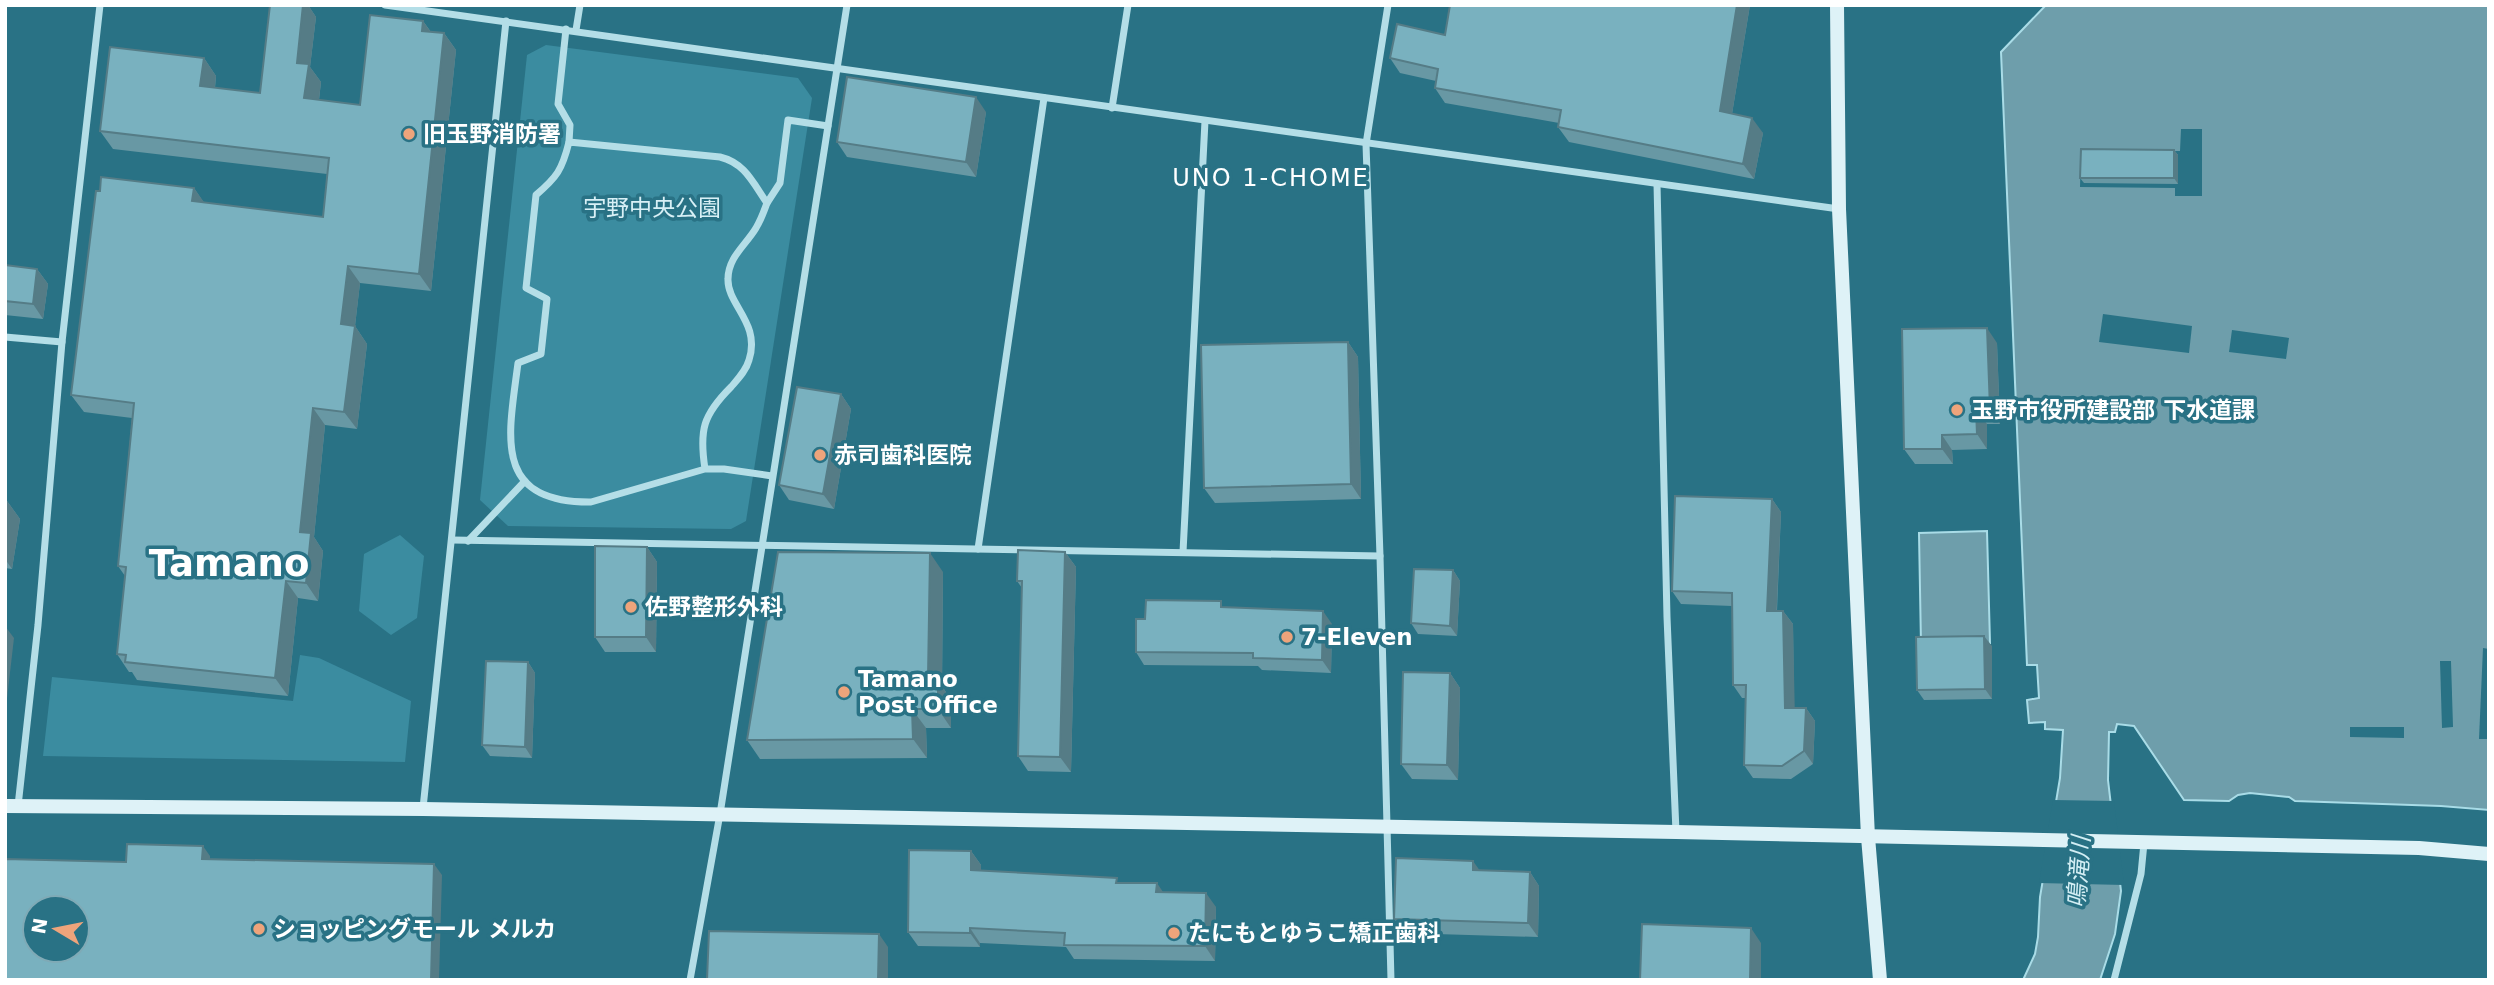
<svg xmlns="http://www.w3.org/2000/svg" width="2494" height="985" viewBox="0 0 2494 985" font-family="'DejaVu Sans','Noto Sans JP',sans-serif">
<rect width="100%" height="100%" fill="#297285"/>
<!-- green -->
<g fill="#3b8ca0">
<path d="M546,45L798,78L812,98L746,521L731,529L508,526L480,500L527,55Z"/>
<path d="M400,535L424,556L417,618L391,635L359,611L364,554Z"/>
<path d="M300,655L319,658L411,701L405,762L43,756L52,677L293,701Z"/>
</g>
<!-- water -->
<g fill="#6e9eab" stroke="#a9dce7" stroke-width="2">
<path d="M2046,5H2489V810L2441,806L2295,801L2289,797L2250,793L2238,795L2229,801L2184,800L2134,726L2117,724L2115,732H2109L2108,780L2121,891L2115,934L2100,980H2023L2035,954L2038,937L2040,897L2060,778L2063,730L2045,729V722L2029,723L2027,700L2039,698L2037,665H2027L2001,52Z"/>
<path d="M1987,531L1990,643L1921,645L1919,533Z"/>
</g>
<!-- pier -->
<g fill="#297285">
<path d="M2181,129H2202V196H2175V188L2080,187L2081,151H2180Z"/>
<path d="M2103,314L2192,326L2189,353L2099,342Z"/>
<path d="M2232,330L2289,338L2286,359L2229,352Z"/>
<path d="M2483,648L2489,649V739H2479Z"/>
<path d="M2440,661H2451L2453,727L2442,728Z"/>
<path d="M2350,727H2404V738L2350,737Z"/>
<path d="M2053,800L2114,801L2124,885L2039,883Z"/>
</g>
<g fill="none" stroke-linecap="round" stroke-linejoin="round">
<!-- street -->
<g stroke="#b4dee7" stroke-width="7">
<path d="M385,5L1839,209"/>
<path d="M1388,5L1366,144L1380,556L1391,980"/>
<path d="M566,29L558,104L570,125L569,142"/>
<path d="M576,30L580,5"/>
<path d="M1112,108L1128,5"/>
<path d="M1657,184L1667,617L1676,832"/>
<path d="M767,203L780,183L788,120L828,126"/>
<path d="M5,337L62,342"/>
<path d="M705,469C699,430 703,415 731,387C738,379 746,371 749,360C761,323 727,305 728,279C728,257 746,245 756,228C761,220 764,211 767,203C753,183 745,163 720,157L569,142C562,170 557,177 536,195L526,288L547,299L541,354L518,363C509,434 491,503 591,502L705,469H724L772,476"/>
<path d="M452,540L1380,556"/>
<path d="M468,541L525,481"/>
<path d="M978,549L1044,98"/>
<path d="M1183,552L1205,121"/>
<path d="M18,806L38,625L62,342L100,5"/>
<path d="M423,808L506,21"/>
<path d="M690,980L720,814L847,5"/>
<path d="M2114,980L2141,874L2144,843"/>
</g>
<!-- secondary -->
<g stroke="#def2f7" stroke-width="14">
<path d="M1837,5L1839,209L1868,837L1880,980"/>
<path d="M5,806L423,809L1676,832L2419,848L2489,854"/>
</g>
</g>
<!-- wall -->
<g fill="#6898a4">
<path d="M270,5H308L316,17L310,67L321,82L319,100L360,105L423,21L431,32L444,33L456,50L431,291L360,283L355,326L367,344L357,429L325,425L314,537L323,551L318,601L298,598L288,696L137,680L132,672H129L117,654L125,576L118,566L132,418L84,412L71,395L100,191L194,188L204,203L323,217L327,174L113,149L100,131L204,58L216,76L215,88L260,93Z"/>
<path d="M1450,5H1750L1732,114L1763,133L1754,179L1569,142L1558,127L1559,123L1445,103L1435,88L1436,81L1400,73L1390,58L1445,35Z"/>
<path d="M986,112L976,177L847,157L837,142Z"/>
<path d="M2174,150L2178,155V184L2084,183L2080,178Z"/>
<path d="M5,265L37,269L48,284L43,319L5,315Z"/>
<path d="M1348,342L1358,357L1361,499L1215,503L1204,488Z"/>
<path d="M1997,343L2000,424H1987V449L1952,450L1953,464H1915L1904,449Z"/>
<path d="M841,394L851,409L834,509L789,500L779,485Z"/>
<path d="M1772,499L1781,512L1777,611H1783L1793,624L1794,708H1806L1815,721L1813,764L1791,779L1753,778L1744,765L1746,698H1742L1733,685L1732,606L1681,604L1672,591Z"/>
<path d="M5,501H7L20,519L12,569L5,568Z"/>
<path d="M647,547L657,562L656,652H605L595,637Z"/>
<path d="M1065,552L1076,567L1071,772L1028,771L1018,756L1022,588L1017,581Z"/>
<path d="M1453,570L1460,581L1457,636L1418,634L1411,623Z"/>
<path d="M943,572L942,686L951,700V728H926L927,758L760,759L747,740Z"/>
<path d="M1225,607L1332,624L1331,673L1262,670L1258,666L1144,665L1136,652L1145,619Z"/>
<path d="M1992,646V699L1924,700L1917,690Z"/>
<path d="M528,662L535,673L532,758L490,756L482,745Z"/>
<path d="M1450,673L1460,688L1458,780L1412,779L1401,764Z"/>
<path d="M971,851L981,865V870L1121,883L1163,892L1216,907L1215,961L1074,959L1066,947L980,943V947L918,946L908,932Z"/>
<path d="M1480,871L1530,872L1539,886L1538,937L1403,933L1394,919Z"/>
</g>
<!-- shaded-wall -->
<g fill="#557c86">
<path d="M303,5H308L316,17L310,67L321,82L317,116L304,98L297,63Z"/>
<path d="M1737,5H1750L1730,126L1720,111Z"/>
<path d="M423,21L435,38L422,31Z"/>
<path d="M444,33L456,50L431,291L419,274Z"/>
<path d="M204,58L216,76L213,104L200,86Z"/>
<path d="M976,97L986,112L976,177L966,162Z"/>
<path d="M1752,118L1763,133L1754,179L1743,164Z"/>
<path d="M2174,150L2178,155V184L2174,178Z"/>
<path d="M194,188L206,205L192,201Z"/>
<path d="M348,266L360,283L355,326L367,344L357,429L344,412L341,324Z"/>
<path d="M37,269L48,284L43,319L33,304Z"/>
<path d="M1987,328L1997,343L2000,424L1990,409Z"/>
<path d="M1348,342L1358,357L1361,499L1351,484Z"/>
<path d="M841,394L851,409L834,509L823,494Z"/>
<path d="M313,408L325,425L314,537L323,551L318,601L306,583L300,532Z"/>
<path d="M1976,409L1987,424V449L1977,434Z"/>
<path d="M1942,435L1952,450L1953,464L1942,449Z"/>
<path d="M1772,499L1781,512L1776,624L1767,611Z"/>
<path d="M7,501L20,519L12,569L5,559V514Z"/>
<path d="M647,547L657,562L656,652L646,637Z"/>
<path d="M1065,552L1076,567L1071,772L1060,757Z"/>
<path d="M930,553L943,572L942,686L951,700V728L938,709L928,678Z"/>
<path d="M1453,570L1460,581L1457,636L1450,626Z"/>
<path d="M286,581L298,598L288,696L275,678Z"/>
<path d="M1323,611L1332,624L1331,673L1322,660Z"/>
<path d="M1783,611L1793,624L1795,721L1785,708Z"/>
<path d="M5,626L14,638L5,716Z"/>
<path d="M1984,636L1992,646V699L1985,689Z"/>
<path d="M528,662L535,673L532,758L525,747Z"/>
<path d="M1450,673L1460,688L1458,780L1447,765Z"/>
<path d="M1806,708L1815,721L1813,764L1804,751Z"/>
<path d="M912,709L926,728L927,758L913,739Z"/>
<path d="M203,846L210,856V869L202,859Z"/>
<path d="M971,851L981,865V884L971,870Z"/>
<path d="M1473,861L1483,875L1473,870Z"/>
<path d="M434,864L442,875L439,980H431Z"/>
<path d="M1530,872L1539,886L1538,937L1528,923Z"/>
<path d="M1157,883L1167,898L1156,892Z"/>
<path d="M1206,893L1216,907L1215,961L1205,946Z"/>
<path d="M970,928L980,943V947L970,933Z"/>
<path d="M1751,928L1761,943V980H1750Z"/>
<path d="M879,934L888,947V980H878Z"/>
</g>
<!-- building -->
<g fill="#79b1bf" stroke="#557c86" stroke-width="2" fill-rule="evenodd">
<path d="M270,5H303L297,63L309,64L304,98L360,105L370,15L423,21L422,31L444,33L419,274L348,266L341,324L355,326L344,412L313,408L300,532L311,533L306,583L286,581L275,678L125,662L126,655L117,654L126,567L118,566L134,403L71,395L96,191H100L101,177L194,188L192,201L323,217L329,158L100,131L110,47L204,58L200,86L260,93Z"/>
<path d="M1450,5H1737L1720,111L1752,118L1743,164L1558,127L1561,110L1435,88L1438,69L1390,58L1397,24L1445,35Z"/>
<path d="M847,77L976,97L966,162L837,142Z"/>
<path d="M2081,149L2174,150V178H2080Z"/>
<path d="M5,265L37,269L33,304L5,301Z"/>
<path d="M1987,328L1990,409H1976L1977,434L1942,435V449H1904L1902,329Z"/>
<path d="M1348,342L1351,484L1204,488L1201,345Z"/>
<path d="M797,387L841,394L823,494L779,485Z"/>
<path d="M1675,496L1772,499L1767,611H1783L1785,708H1806L1804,751L1782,766L1744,765L1746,685H1733L1732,593L1672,591Z"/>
<path d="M595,546L647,547L646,637H595Z"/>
<path d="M1018,550L1065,552L1060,757L1018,756L1022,581H1017Z"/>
<path d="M778,552L930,553L928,678L938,681V709H912L913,739L747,740Z"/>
<path d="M1414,569L1453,570L1450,626L1411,623Z"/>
<path d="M1146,600L1221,601V607L1323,611L1322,660L1253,658V653L1136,652V619H1145Z"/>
<path d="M1984,636L1985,689L1917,690L1916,637Z"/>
<path d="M486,661L528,662L525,747L482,745Z"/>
<path d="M1403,672L1450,673L1447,765L1401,764Z"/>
<path d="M127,844L203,846L202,859L434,864L431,980H5V859L126,862ZM35,908H77V950H35Z"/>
<path d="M909,850L971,851V870L1117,878L1116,883H1157L1156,892L1206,893L1205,946L1064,945L1065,933L970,928V933L908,932Z"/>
<path d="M1396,858L1473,861V870L1530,872L1528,923L1394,919Z"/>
<path d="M1642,924L1751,928L1750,980H1640Z"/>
<path d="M709,931L879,934L878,980H707Z"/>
</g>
<!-- markers -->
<g fill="#eea47b" stroke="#297285" stroke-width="2.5">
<circle cx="409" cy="134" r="7"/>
<circle cx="1957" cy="410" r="7"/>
<circle cx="820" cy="455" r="7"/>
<circle cx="631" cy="607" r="7"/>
<circle cx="1287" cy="637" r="7"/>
<circle cx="844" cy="692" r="7"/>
<circle cx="259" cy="929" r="7"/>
<circle cx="1174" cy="933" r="7"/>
</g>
<g text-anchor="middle" stroke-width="7" stroke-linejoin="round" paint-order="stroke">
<!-- poi labels -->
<g font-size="23" font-weight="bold" fill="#fff" stroke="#297285" text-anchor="start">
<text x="423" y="142">旧玉野消防署</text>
<text x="1971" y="418">玉野市役所建設部 下水道課</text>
<text x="834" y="463">赤司歯科医院</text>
<text x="645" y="615">佐野整形外科</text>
<text x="1301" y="645">7-Eleven</text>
<text x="858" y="687">Tamano<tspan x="858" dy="26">Post Office</tspan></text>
<text x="273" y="937">ショッピングモール メルカ</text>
<text x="1188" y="941">たにもとゆうこ矯正歯科</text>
</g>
<!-- park labels -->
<g font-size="23" fill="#d8f0f6" stroke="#297285">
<text x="652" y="216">宇野中央公園</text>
</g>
<!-- neighbourhood labels -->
<g font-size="24" letter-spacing="2" fill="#fff" stroke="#297285">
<text x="1271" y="186">UNO 1-CHOME</text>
</g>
<!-- water labels -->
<g font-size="24" font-style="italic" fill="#d3eef4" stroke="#297285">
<text transform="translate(2079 872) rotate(-86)" y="8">鳴滝川</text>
</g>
<!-- town labels -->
<g font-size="37" font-weight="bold" fill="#fff" stroke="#297285">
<text x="229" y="576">Tamano</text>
</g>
</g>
<!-- border -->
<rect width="2494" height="985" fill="none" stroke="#ffffff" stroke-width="14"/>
<!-- north arrow -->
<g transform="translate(56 929) rotate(280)"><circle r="33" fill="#297285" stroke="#7faab6" stroke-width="2"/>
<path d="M0-5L12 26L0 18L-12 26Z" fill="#eea47b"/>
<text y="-10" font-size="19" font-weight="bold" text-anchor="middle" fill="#ffffff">N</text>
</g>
</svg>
